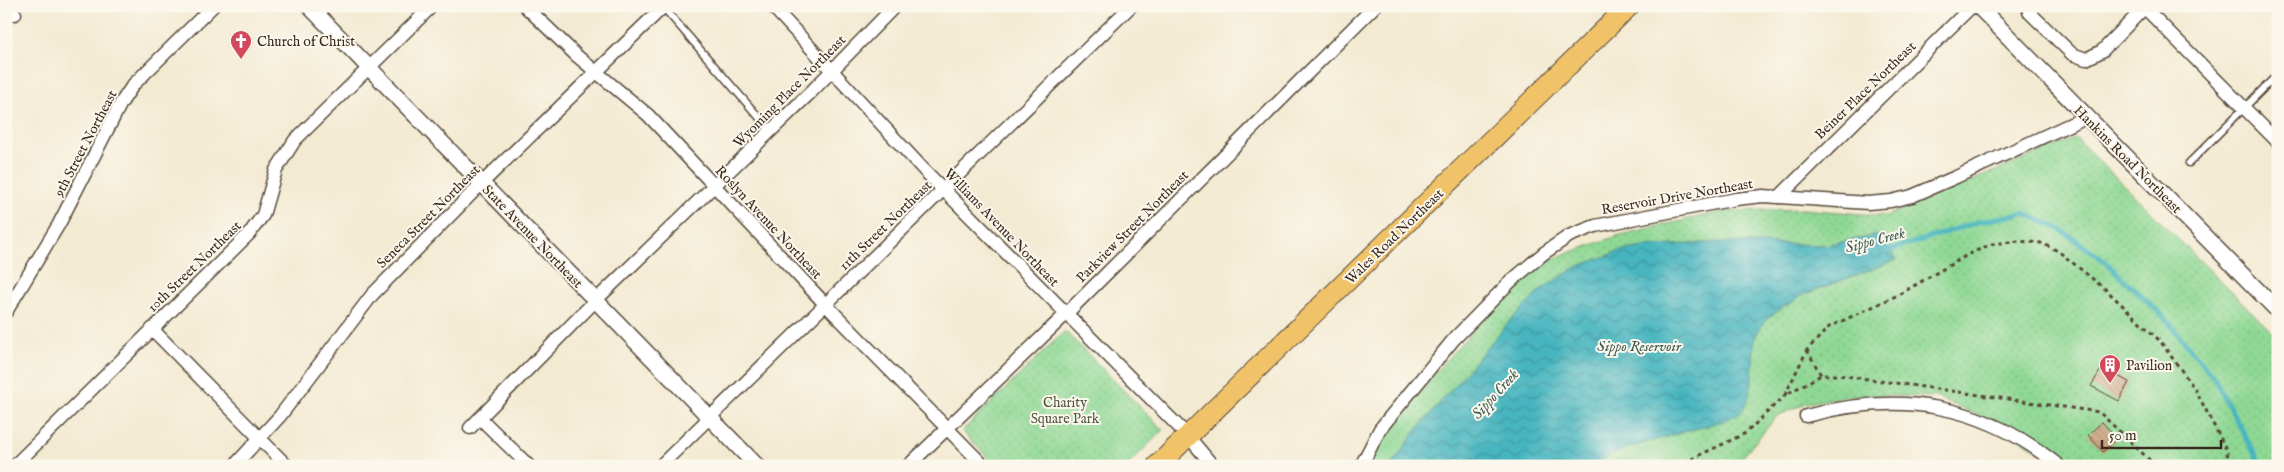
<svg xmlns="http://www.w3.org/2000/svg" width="2284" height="472" viewBox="0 0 2284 472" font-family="'IM FELL English',serif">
<defs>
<pattern id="park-dots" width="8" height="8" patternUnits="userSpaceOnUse" patternTransform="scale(1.25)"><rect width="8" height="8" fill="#8fd894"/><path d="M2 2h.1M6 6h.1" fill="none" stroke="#7cba7f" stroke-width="1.8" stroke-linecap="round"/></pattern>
<pattern id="water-waves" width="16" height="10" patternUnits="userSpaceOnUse" patternTransform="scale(1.25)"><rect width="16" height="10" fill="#46b5bf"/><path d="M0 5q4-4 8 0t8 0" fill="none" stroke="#3c939b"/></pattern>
<pattern id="building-back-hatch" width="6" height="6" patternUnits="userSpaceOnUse" patternTransform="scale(1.25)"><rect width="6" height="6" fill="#cfa585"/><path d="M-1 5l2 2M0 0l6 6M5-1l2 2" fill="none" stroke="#a9876c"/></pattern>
</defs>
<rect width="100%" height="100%" fill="#fbf7ec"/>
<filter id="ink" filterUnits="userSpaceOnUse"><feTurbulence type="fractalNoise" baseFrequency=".02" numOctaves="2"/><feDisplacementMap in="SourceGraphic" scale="10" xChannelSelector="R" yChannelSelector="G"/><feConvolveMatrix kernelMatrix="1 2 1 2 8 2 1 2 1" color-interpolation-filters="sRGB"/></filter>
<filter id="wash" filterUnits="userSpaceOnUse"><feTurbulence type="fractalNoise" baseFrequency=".0096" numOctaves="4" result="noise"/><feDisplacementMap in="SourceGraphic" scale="20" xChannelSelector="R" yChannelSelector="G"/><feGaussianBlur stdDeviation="1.12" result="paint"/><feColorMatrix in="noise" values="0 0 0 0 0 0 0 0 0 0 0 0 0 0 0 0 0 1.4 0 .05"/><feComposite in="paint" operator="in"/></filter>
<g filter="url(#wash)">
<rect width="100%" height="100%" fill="#f3ead2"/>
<!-- park -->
<g fill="url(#park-dots)" stroke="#658159">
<path d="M2076,138L2278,338V466H2065L1987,419L1936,397L1857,395L1806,403L1777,416L1741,459L1730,466H1367L1381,440L1420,390L1480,322L1543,262L1620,235L1725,211L1804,209L1886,216Z"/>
<path d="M1065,331L1163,430L1127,466H996L962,431Z"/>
</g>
<!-- water -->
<path fill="url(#water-waves)" stroke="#40706e" d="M1879,235L1897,260L1805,294L1767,318L1755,337L1751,389L1747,403L1739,414L1720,422L1624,449L1590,466H1391L1415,432L1506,325L1543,288L1576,267L1620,251L1644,247L1717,242L1824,245Z"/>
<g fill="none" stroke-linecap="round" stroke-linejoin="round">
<!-- stream -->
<path stroke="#46b5bf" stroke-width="5" d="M1884,252L1978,222L2024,213L2060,229L2103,260L2165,318L2214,378L2261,466"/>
</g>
<g id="blocks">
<!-- building -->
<g fill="url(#building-back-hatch)">
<path d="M2102,368L2129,382L2119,401L2091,386Z"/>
<path d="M2102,422L2117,438L2103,452L2088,435Z"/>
</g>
</g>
</g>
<g filter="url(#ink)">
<use href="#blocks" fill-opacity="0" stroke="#574739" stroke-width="1"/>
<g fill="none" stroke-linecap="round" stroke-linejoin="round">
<!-- service casing -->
<g stroke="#574739" stroke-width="9">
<g id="service">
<path d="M663,7L771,131"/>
<path d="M2189,163L2278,74"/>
</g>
</g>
<!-- minor casing -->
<g stroke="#574739" stroke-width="15">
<g id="minor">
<path d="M525,6L577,56L648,115L825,304L984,466"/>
<path d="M772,6L924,170L1188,436L1213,466"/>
<path d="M2145,8L2278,142"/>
<path d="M6,10L15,14"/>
<path d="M2029,12L2072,54L2086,59L2102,51L2146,6"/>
<path d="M1779,197L1972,6"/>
<path d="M6,312L59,224L121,103L133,85L213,6"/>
<path d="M152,329L287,466"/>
<path d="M1806,416C1900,391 1982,403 2059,466"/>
<path d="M480,418L529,466"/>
<path d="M470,428L596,300L812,91L895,6"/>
<path d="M14,466L249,234L263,215L276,170L295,140L432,6"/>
<path d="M234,466L280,416L372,295L482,183L664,6"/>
<path d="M660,466L1131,6"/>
<path d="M908,466L1066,314L1375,6"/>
<path d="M1361,466L1380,429L1454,339L1510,282L1544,253L1569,236L1595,226L1736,199L1763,196L1868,203L1891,201L1912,196L1956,177L2086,117"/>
</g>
</g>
<!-- tertiary casing -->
<g stroke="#574739" stroke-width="18">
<g id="tertiary">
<path d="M309,6L757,466"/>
<path d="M1978,6L2278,311"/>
</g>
</g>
<!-- primary casing -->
<g stroke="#574739" stroke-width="22">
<path id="primary" d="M1157,466L1629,6"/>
</g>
<!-- path -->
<g stroke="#574739" stroke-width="3" stroke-dasharray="4 4" stroke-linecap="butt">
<path d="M1807,350L1821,375"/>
<path d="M1677,466L1746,433L1785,395"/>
<path d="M2156,466L2099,412L1839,375H1821L1785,395L1807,350L1829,327L1898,295L1969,254L1992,244L2018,241L2041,243L2058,251L2104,288L2160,341L2195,389L2225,447L2231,466"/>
</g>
<!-- service -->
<use href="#service" stroke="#fff" stroke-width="6"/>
<!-- minor -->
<use href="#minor" stroke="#fff" stroke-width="12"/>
<!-- tertiary -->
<use href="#tertiary" stroke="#fff" stroke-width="15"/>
<!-- primary -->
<use href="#primary" stroke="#f1c369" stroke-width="20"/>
</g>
</g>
<!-- icons -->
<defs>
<g id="church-pin" transform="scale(1.125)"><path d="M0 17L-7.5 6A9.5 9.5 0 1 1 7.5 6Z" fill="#d1495b" stroke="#fbf7ec"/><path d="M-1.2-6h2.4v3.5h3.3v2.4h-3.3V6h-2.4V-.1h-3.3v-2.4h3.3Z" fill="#fff"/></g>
<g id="building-pin" transform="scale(1.125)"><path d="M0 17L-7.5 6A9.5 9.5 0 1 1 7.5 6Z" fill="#d1495b" stroke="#fbf7ec"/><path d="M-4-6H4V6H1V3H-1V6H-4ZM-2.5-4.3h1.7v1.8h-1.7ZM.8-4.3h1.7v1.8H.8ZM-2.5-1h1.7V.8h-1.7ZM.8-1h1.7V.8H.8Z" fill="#fff"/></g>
</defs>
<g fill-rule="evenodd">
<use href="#church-pin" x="241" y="41"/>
<use href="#building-pin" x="2110" y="365"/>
</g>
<g text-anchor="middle" stroke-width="4" stroke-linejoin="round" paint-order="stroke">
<!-- poi labels -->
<g font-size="14" fill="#3b2a1e" stroke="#fbf7ec" text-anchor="start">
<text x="257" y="46">Church of Christ</text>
<text x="2126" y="370">Pavilion</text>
</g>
<!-- street labels -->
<g font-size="14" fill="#3b2a1e" stroke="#fbf7ec">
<text transform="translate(1865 90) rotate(-44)" y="5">Beiner Place Northeast</text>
<text transform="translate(789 91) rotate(-45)" y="5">Wyoming Place Northeast</text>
<text transform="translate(85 143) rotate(-62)" y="5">9th Street Northeast</text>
<text transform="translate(2128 159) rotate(45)" y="5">Hankins Road Northeast</text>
<text transform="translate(1677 196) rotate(-10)" y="5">Reservoir Drive Northeast</text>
<text transform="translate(428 216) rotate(-45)" y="5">Seneca Street Northeast</text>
<text transform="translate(769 222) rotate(47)" y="5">Roslyn Avenue Northeast</text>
<text transform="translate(885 225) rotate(-44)" y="5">11th Street Northeast</text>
<text transform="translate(1132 226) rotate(-45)" y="5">Parkview Street Northeast</text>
<text transform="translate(1002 227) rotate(46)" y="5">Williams Avenue Northeast</text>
<text transform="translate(533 236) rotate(46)" y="5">State Avenue Northeast</text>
<text transform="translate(1394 236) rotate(-44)" y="5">Wales Road Northeast</text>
<text transform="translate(194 266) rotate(-44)" y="5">10th Street Northeast</text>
</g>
<!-- park labels -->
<g font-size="14" fill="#50563c" stroke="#fbf7ec">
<text x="1065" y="407">Charity<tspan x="1065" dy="16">Square Park</tspan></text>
</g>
<!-- water labels -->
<g font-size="15" font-style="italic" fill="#3f5b56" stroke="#fbf7ec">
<text transform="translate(1875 240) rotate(-15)" y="5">Sippo Creek</text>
<text x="1639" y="351">Sippo Reservoir</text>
<text transform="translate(1495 394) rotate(-48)" y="5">Sippo Creek</text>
</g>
</g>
<!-- margin -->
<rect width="2284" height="472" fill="none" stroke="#fbf7ec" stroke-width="25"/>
<!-- scale -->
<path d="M2102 440v8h119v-8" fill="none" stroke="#3b2a1e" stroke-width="2.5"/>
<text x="2109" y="440" font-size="15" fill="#3b2a1e" stroke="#fbf7ec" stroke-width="4" paint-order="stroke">50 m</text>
</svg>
